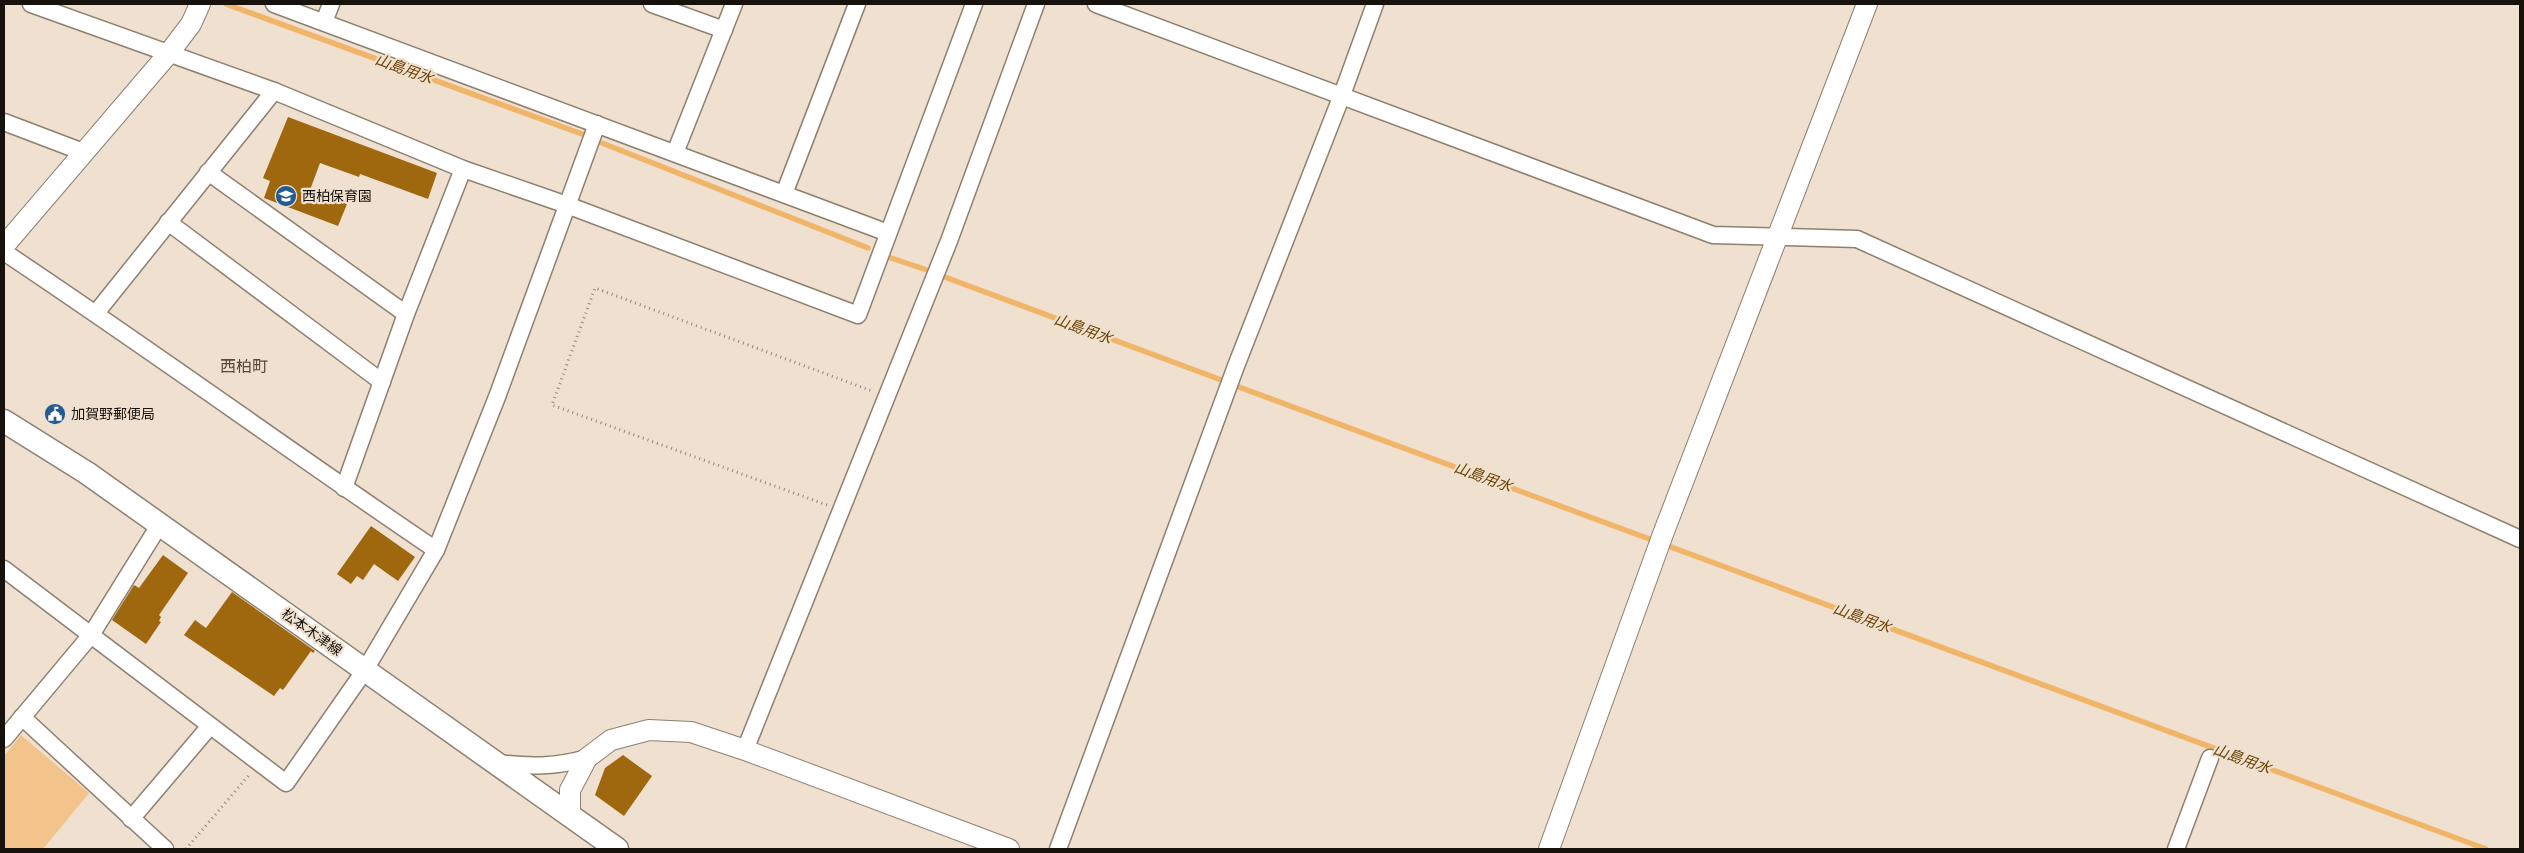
<svg xmlns="http://www.w3.org/2000/svg" width="2524" height="853" viewBox="0 0 2524 853" font-family="'DejaVu Sans','Noto Sans JP',sans-serif">
<rect width="100%" height="100%" fill="#efe0cf"/>
<!-- green -->
<path fill="#f2c38a" d="M21,735L89,793L43,849H4V756Z"/>
<g fill="none" stroke-linecap="round" stroke-linejoin="round">
<!-- stream -->
<g stroke="#f1b569" stroke-width="5.5">
<path d="M226,4L582,134"/>
<path d="M602,143L868,248"/>
<path d="M891,258L927,270"/>
<path d="M942,276L1224,381"/>
<path d="M1239,387L2486,849"/>
</g>
</g>
<!-- building -->
<g fill="#9f680e">
<path d="M288,117L437,173L428,199L360,174L359,177L320,163L310,190L347,204L338,226L264,198L270,181L263,178Z"/>
<path d="M371,526L415,557L398,581L374,564L363,580L357,576L351,584L337,574Z"/>
<path d="M163,555L188,573L159,615L161,617L159,621L161,622L146,644L112,620L134,585L139,588Z"/>
<path d="M232,592L315,651L313,653L311,651L283,690L280,688L274,696L184,635L195,620L206,628Z"/>
<path d="M623,755L652,776L624,816L595,795L605,768Z"/>
</g>
<g fill="none" stroke-linecap="round" stroke-linejoin="round">
<!-- minor casing -->
<g stroke="#8d8070" stroke-width="19">
<g id="minor">
<path d="M31,4L274,91L463,169L567,205L858,315L974,4"/>
<path d="M274,4L888,233"/>
<path d="M652,4L724,30"/>
<path d="M1096,4L1713,235L1857,239L2520,539"/>
<path d="M324,22L331,4"/>
<path d="M4,122L83,152"/>
<path d="M675,153L734,4"/>
<path d="M208,172L406,314"/>
<path d="M784,194L857,4"/>
<path d="M168,222L382,382"/>
<path d="M4,252C150,349 291,452 436,550"/>
<path d="M96,313L274,91"/>
<path d="M344,488L406,314L463,169"/>
<path d="M4,569L286,783L365,670L436,550L497,397L597,124"/>
<path d="M22,717L165,849"/>
<path d="M4,739L91,635L160,524"/>
<path d="M745,750L949,241L1036,4"/>
<path d="M498,763C529,767 556,767 587,758"/>
<path d="M131,819L210,726"/>
<path d="M1058,849L1236,366L1342,95L1375,4"/>
<path d="M2176,849L2210,758"/>
</g>
</g>
<!-- tertiary casing -->
<g stroke="#8d8070" stroke-width="22">
<g id="tertiary">
<path d="M4,246L169,53L191,24L200,4"/>
<path d="M570,815V790L587,758L611,740L649,730L691,732L745,750L1009,849"/>
<path d="M1549,849L1663,534L1867,4"/>
</g>
</g>
<!-- secondary casing -->
<g stroke="#8d8070" stroke-width="25">
<path id="secondary" d="M4,421L87,473L617,849"/>
</g>
<!-- path -->
<g stroke="#91877a" stroke-width="3" stroke-dasharray="1 4" stroke-linecap="butt">
<path d="M827,505L552,405L595,288L872,391"/>
<path d="M186,849L249,775"/>
</g>
<!-- minor -->
<use href="#minor" stroke="#fff" stroke-width="16"/>
<!-- tertiary -->
<use href="#tertiary" stroke="#fff" stroke-width="20"/>
<!-- secondary -->
<use href="#secondary" stroke="#fff" stroke-width="22"/>
</g>
<!-- icons -->
<defs>
<g id="school-disc" transform="scale(1.125)"><circle r="9.5" fill="#245b93" stroke="#efe0cf"/><path d="M0-5L7-2L0 1L-7-2ZM-4 1L0 2.5L4 1V4Q0 6-4 4Z" fill="#fff"/></g>
<g id="civic-disc" transform="scale(1.125)"><circle r="9.5" fill="#245b93" stroke="#efe0cf"/><path d="M-.6-6.5H3V-4.5H.6V-3L4-1V1h2V6H-6V1h2V-1L-.6-3ZM-1.2 2.5V6h2.4V2.5Z" fill="#fff"/></g>
</defs>
<g fill-rule="evenodd">
<use href="#school-disc" x="286" y="196"/>
<use href="#civic-disc" x="55" y="414"/>
</g>
<g text-anchor="middle" stroke-width="4.5" stroke-linejoin="round" paint-order="stroke">
<!-- poi labels -->
<g font-size="14" fill="#17120c" stroke="#efe0cf" text-anchor="start">
<text x="302" y="201">西柏保育園</text>
<text x="71" y="419">加賀野郵便局</text>
</g>
<!-- street labels -->
<g font-size="14" fill="#17120c" stroke="#efe0cf">
<text transform="translate(312 632) rotate(35)" y="5">松本木津線</text>
</g>
<!-- water labels -->
<g font-size="15" font-style="italic" fill="#6c4507" stroke="#efe0cf">
<text transform="translate(404 69) rotate(20)" y="5">山島用水</text>
<text transform="translate(1083 329) rotate(20)" y="5">山島用水</text>
<text transform="translate(1483 477) rotate(20)" y="5">山島用水</text>
<text transform="translate(1862 618) rotate(20)" y="5">山島用水</text>
<text transform="translate(2242 759) rotate(20)" y="5">山島用水</text>
</g>
<!-- quarter labels -->
<g font-size="16" fill="#564a3b" stroke="#efe0cf">
<text x="244" y="372">西柏町</text>
</g>
</g>
<!-- border -->
<rect width="2524" height="853" fill="none" stroke="#17120c" stroke-width="10"/>
</svg>
